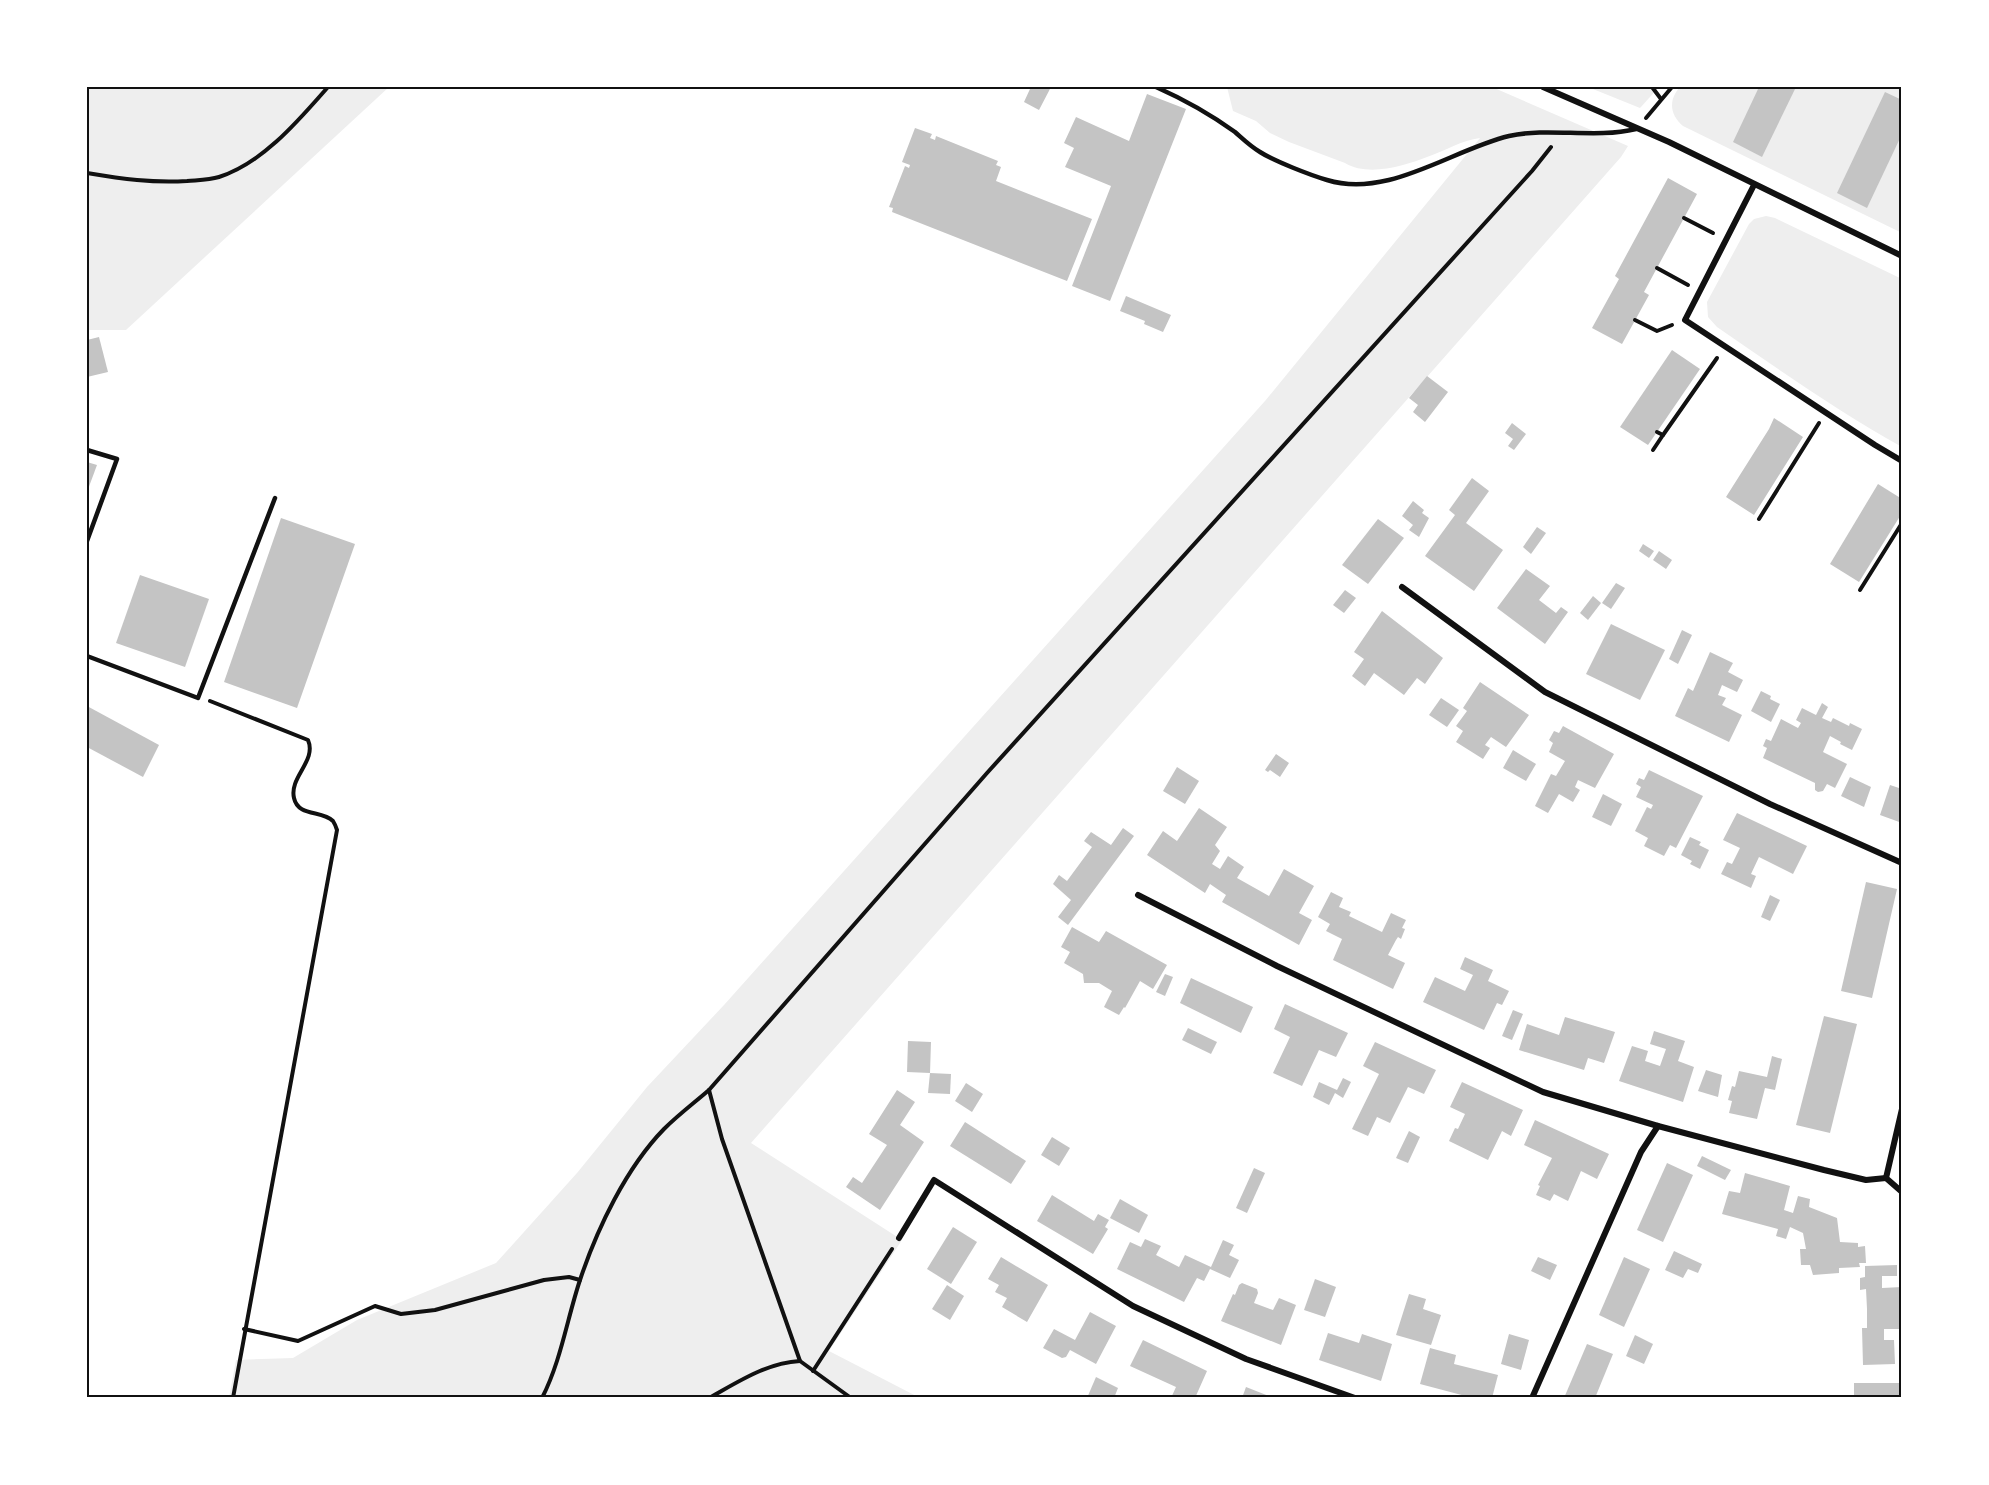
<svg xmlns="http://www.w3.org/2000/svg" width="1989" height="1485" viewBox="0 0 1989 1485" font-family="'DM Sans',sans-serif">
<rect width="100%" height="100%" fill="#fff"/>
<!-- green -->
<g fill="#eee">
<path d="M87,87H389L126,330H87Z"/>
<path d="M1227,87H1492L1628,146L1621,157L751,1143L902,1240L829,1351L920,1398H229L236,1360L293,1358L357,1320L496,1263L577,1173L647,1087L724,1005L1265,401L1480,138C1462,140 1445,151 1427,157C1404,166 1368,177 1345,163L1289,142L1270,133L1256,121L1233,111Z"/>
<path d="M1588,87H1659L1640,108Z"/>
<path d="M1680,87H1902V233L1683,126C1670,115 1668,100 1680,87Z"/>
<path d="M1766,216L1775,218L1902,279V447C1838,411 1778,369 1717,327L1708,317L1707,302L1749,224L1754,219Z"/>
</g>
<!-- building -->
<g fill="#c4c4c4">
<path d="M1026,87H1051L1039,110L1024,102L1030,89Z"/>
<path d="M1759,87H1796L1762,157L1733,142Z"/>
<path d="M1885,92L1902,100V134L1867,208L1837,193Z"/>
<path d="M1147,94L1186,109L1110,301L1072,286L1111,186L1065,167L1074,148L1064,143L1076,117L1129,141Z"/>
<path d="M915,128L932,134L930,138L935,140L936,136L998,161L996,165L1001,167L996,181L1092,219L1067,281L892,212L893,208L889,207L905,166L909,168L910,165L902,162Z"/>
<path d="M1668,178L1697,194L1644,292L1649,295L1622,344L1592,328L1619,279L1615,276Z"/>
<path d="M1126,296L1171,315L1163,332L1144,324L1145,321L1120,311Z"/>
<path d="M99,337L108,372L87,377V340Z"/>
<path d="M1672,350L1700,369L1648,445L1620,427Z"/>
<path d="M1427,376L1448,392L1425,422L1413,412L1418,405L1409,398Z"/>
<path d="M1774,418L1803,437L1754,515L1726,497L1769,429Z"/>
<path d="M1512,423L1526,434L1514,450L1508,446L1513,439L1505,433Z"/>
<path d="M87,462L97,465L87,492Z"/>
<path d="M1472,478L1489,491L1466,523L1503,550L1474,591L1425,556L1455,515L1449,510Z"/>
<path d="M1878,484L1902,499V513L1859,582L1830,564Z"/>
<path d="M1413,501L1424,510L1422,513L1429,518L1419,537L1409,530L1413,525L1402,516Z"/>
<path d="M281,518L355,544L297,708L224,682Z"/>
<path d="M1378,519L1404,538L1368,584L1342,565Z"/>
<path d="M1537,527L1546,533L1531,554L1523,547Z"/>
<path d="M1643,544L1654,551L1649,558L1639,551Z"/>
<path d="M1659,551L1672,560L1666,569L1653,560Z"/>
<path d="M1526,569L1550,586L1539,600L1556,613L1561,607L1568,612L1545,644L1497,608Z"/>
<path d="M140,575L209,599L185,667L116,643Z"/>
<path d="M1616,583L1625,588L1611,609L1602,603Z"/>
<path d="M1345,590L1356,598L1344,613L1333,605Z"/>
<path d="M1593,596L1601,603L1588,620L1580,613Z"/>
<path d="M1382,611L1443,658L1425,684L1417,678L1404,695L1374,673L1365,686L1352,676L1364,659L1354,652Z"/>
<path d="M1611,624L1665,650L1640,700L1586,674Z"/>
<path d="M1682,630L1692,635L1678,664L1669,659Z"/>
<path d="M1710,652L1733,663L1728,672L1743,680L1737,692L1722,685L1718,695L1726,698L1722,705L1742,715L1729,742L1675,716L1688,688L1693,691Z"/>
<path d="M1480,682L1529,715L1506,747L1491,737L1485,745L1490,748L1483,759L1456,742L1463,731L1456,726L1467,711L1463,708Z"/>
<path d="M1761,691L1771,696L1770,699L1780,704L1771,722L1751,711Z"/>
<path d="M1441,698L1459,710L1447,727L1429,715Z"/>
<path d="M1822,703L1828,707L1822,718L1831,722L1833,718L1849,726L1850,723L1862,729L1852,750L1840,744L1841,742L1830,736L1823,752L1847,764L1835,788L1827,784L1823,791L1818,792L1815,790V783L1763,758L1767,748L1763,746L1766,739L1771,741L1781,719L1798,728L1801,723L1796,720L1802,708L1816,715Z"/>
<path d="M87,706L159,745L143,777L87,747Z"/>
<path d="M1563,726L1614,754L1595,788L1578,780L1575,787L1580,790L1573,802L1559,794L1548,813L1535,806L1551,774L1556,776L1565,761L1549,752L1553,743L1549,740L1554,731L1559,733Z"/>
<path d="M1513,750L1536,764L1526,781L1503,768Z"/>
<path d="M1276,754L1289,763L1280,777L1270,770L1268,772L1265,770Z"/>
<path d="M1177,767L1199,781L1185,804L1163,791Z"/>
<path d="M1649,770L1703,796L1676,848L1670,845L1664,856L1644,846L1648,838L1635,831L1647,807L1651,809L1653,805L1636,797L1641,787L1636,784L1639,778L1644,780Z"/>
<path d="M1850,777L1871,787L1864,807L1841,796Z"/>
<path d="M1890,785L1902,789V823L1880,815Z"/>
<path d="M1603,794L1622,804L1611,826L1592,817Z"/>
<path d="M1199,808L1227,827L1215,845L1220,851L1212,864L1220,869L1228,856L1244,867L1237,878L1269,896L1284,869L1314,886L1299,913L1312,920L1299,945L1222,902L1226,895L1210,884L1205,893L1147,855L1163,831L1177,841Z"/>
<path d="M1737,813L1807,846L1793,874L1759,857L1751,874L1756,876L1751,888L1721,874L1727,862L1732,864L1740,848L1723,840Z"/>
<path d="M1123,828L1134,836L1068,925L1058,917L1071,900L1053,884L1059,875L1067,881L1092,847L1084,841L1091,832L1111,845Z"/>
<path d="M1690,837L1701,842L1699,845L1709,850L1700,869L1690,864L1692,861L1681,855Z"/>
<path d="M1866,882L1897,889L1872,998L1841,991Z"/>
<path d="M1331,892L1343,898L1339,907L1351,912L1349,916L1382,932L1391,913L1406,920L1402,928L1405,929L1401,939L1398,937L1396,940L1388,955L1405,963L1393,989L1333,960L1342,939L1326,931L1330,924L1318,917Z"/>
<path d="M1770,895L1780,900L1770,921L1761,917Z"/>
<path d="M1072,927L1099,942L1106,931L1167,965L1153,989L1140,981L1125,1008L1124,1007L1119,1015L1104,1007L1112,991L1099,983H1084L1083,974L1064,963L1070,952L1061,947Z"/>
<path d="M1465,957L1493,970L1488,981L1509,991L1502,1005L1497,1003L1484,1030L1423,1002L1435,977L1465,991L1473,975L1460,969Z"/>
<path d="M1165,974L1173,977L1165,996L1156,992Z"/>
<path d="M1191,978L1253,1007L1241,1033L1180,1003Z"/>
<path d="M1285,1004L1348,1033L1336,1057L1319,1050L1302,1086L1273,1073L1290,1037L1274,1029Z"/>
<path d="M1513,1010L1523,1014L1512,1040L1502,1036Z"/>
<path d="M1824,1016L1857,1024L1830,1133L1796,1125Z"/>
<path d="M1565,1017L1615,1032L1604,1063L1588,1058L1584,1070L1519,1050L1527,1024L1559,1035Z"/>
<path d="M1188,1028L1217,1042L1211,1054L1182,1040Z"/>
<path d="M1654,1031L1685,1041L1678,1061L1694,1067L1683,1102L1619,1081L1632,1046L1648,1051L1645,1061L1660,1066L1666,1049L1650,1044Z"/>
<path d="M908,1041L931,1042L930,1073L907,1072Z"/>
<path d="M1375,1042L1436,1070L1424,1094L1408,1087L1390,1123L1377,1117L1368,1136L1352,1129L1379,1074L1363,1066Z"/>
<path d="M1772,1056L1782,1059L1775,1090L1765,1088L1757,1119L1729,1113L1732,1101L1728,1100L1732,1086L1735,1087L1739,1071L1767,1077Z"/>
<path d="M1706,1070L1722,1075L1718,1097L1698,1091Z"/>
<path d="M930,1073L951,1074L950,1094L928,1093Z"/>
<path d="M1343,1078L1351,1082L1343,1098L1335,1093L1329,1105L1313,1097L1319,1082L1337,1090Z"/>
<path d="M1462,1082L1523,1110L1511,1136L1502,1131L1488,1160L1449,1141L1455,1128L1458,1129L1465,1114L1450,1107Z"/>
<path d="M966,1083L983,1094L972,1112L955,1101Z"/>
<path d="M897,1090L915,1102L900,1125L924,1142L880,1210L846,1187L853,1177L862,1183L887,1145L869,1134Z"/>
<path d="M1535,1120L1609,1154L1597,1179L1581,1171L1568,1201L1554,1194L1550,1201L1536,1195L1540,1186L1538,1185L1552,1158L1524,1145Z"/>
<path d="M965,1122L1026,1161L1011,1184L950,1146Z"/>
<path d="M1409,1131L1420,1137L1408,1163L1396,1158Z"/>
<path d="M1052,1137L1070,1148L1059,1166L1041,1155Z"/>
<path d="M1702,1156L1731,1170L1725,1180L1697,1166Z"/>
<path d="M1667,1163L1693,1175L1663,1242L1637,1230Z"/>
<path d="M1254,1168L1265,1173L1247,1213L1236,1208Z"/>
<path d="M1745,1173L1790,1186L1784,1210L1793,1213L1798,1196L1810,1199L1809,1207L1837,1218L1840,1242L1858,1243V1247L1865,1246L1866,1263H1859L1860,1267L1839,1268V1273L1813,1275L1810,1265H1801L1800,1249H1806L1803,1233L1790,1227L1786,1239L1776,1236L1778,1229L1722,1214L1729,1191L1740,1193Z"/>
<path d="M1052,1195L1094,1221L1098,1214L1109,1220L1105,1227L1108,1229L1093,1254L1037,1221Z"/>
<path d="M1120,1199L1148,1215L1139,1233L1110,1218Z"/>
<path d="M953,1227L977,1242L951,1284L927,1269Z"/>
<path d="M1145,1239L1161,1246L1156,1255L1179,1267L1185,1255L1211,1267L1223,1240L1234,1245L1229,1255L1239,1260L1230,1278L1210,1269L1204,1281L1197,1278L1184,1302L1117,1269L1130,1242L1141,1247Z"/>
<path d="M1674,1251L1702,1264L1698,1273L1688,1269L1683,1278L1665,1270Z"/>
<path d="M1001,1257L1048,1285L1027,1322L1002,1307L1007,1298L995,1292L999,1285L988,1279Z"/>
<path d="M1538,1257L1557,1265L1550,1280L1531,1271Z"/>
<path d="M1624,1257L1650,1269L1624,1327L1599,1315Z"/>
<path d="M1897,1265V1276H1882V1288L1902,1287V1329H1884V1340H1894L1895,1364L1863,1365L1862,1328H1867V1309L1866,1289L1860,1290V1278L1865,1277V1266Z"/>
<path d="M1315,1279L1336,1287L1325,1317L1304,1310Z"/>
<path d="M1242,1283L1257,1289L1258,1293L1254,1303L1262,1306L1273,1310L1279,1298L1296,1305L1281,1345L1221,1321L1233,1294L1235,1295L1239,1285Z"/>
<path d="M947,1285L964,1296L950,1320L932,1309Z"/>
<path d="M1409,1294L1426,1299L1423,1309L1441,1315L1431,1345L1396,1335Z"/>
<path d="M1090,1312L1116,1326L1096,1364L1070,1350L1066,1357L1062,1358L1043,1348L1054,1329L1075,1340Z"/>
<path d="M1328,1333L1359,1343L1362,1334L1392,1344L1381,1381L1319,1360Z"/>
<path d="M1509,1334L1529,1340L1521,1370L1501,1364Z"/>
<path d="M1635,1335L1653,1344L1644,1364L1626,1356Z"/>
<path d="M1143,1340L1207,1371L1195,1398H1171L1176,1387L1130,1366Z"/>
<path d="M1587,1344L1613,1354L1595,1398H1564Z"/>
<path d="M1430,1348L1456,1355L1454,1364L1498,1375L1492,1398H1473L1420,1384Z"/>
<path d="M1096,1377L1118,1388L1114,1398H1087Z"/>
<rect x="1854" y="1383" width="48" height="15"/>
<path d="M1246,1387L1274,1398H1242Z"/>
</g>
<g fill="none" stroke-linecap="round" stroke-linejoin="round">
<!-- path -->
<g stroke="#111" stroke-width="4">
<path d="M1652,87L1661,99"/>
<path d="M1646,118L1672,87"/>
<path d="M87,173C123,179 151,183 187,181C198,180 209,180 219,177C263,163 299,120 328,87"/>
<path d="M1684,218L1713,233"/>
<path d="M1657,268L1688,285"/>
<path d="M1635,320L1657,331L1672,325"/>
<path d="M1657,432L1663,435L1717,358"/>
<path d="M1653,450L1663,435"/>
<path d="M1759,519L1819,423"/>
<path d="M1860,590L1902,523"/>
<path d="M210,701L308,740C317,761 289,777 294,798C298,817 322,810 333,821C335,824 336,827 337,830L233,1398"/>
<path d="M709,1090L722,1139L800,1361L851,1398"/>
<path d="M244,1329L298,1341L375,1306L401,1314L435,1310L544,1280L569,1277L580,1280"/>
<path d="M813,1371L892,1249"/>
<path d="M542,1398C561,1361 567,1319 580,1280C597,1229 626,1168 664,1129C678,1115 694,1103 709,1090L987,773L1532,171L1551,147"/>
<path d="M709,1398C738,1382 766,1363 800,1361"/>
</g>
<!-- service -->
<g stroke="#111" stroke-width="4.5">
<path d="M1156,87C1183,99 1210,114 1235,132C1243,139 1250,146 1260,152C1274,161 1310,175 1327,180C1388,199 1451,150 1509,136C1550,127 1594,139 1636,129"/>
<path d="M87,450L117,459L87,541"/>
<path d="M87,656L198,698L275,498"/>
</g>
<!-- minor -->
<g stroke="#111" stroke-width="6">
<path d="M1543,87L1669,142L1902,256"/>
<path d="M1754,185L1685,320L1875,445L1902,461"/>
<path d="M1402,587L1545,692L1770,804L1902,863"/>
<path d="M1138,895L1277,966L1543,1092L1658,1126L1824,1170L1866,1180L1886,1178"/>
<path d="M1902,1109L1886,1178L1902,1192"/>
<path d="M899,1238L934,1180L1133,1306L1246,1359L1355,1398"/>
<path d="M1532,1398L1641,1152L1658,1126"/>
</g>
</g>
<!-- border -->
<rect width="1989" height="1485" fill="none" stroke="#ffffff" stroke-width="177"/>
<rect x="88" y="88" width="1812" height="1308" fill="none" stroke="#111" stroke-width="2"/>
</svg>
